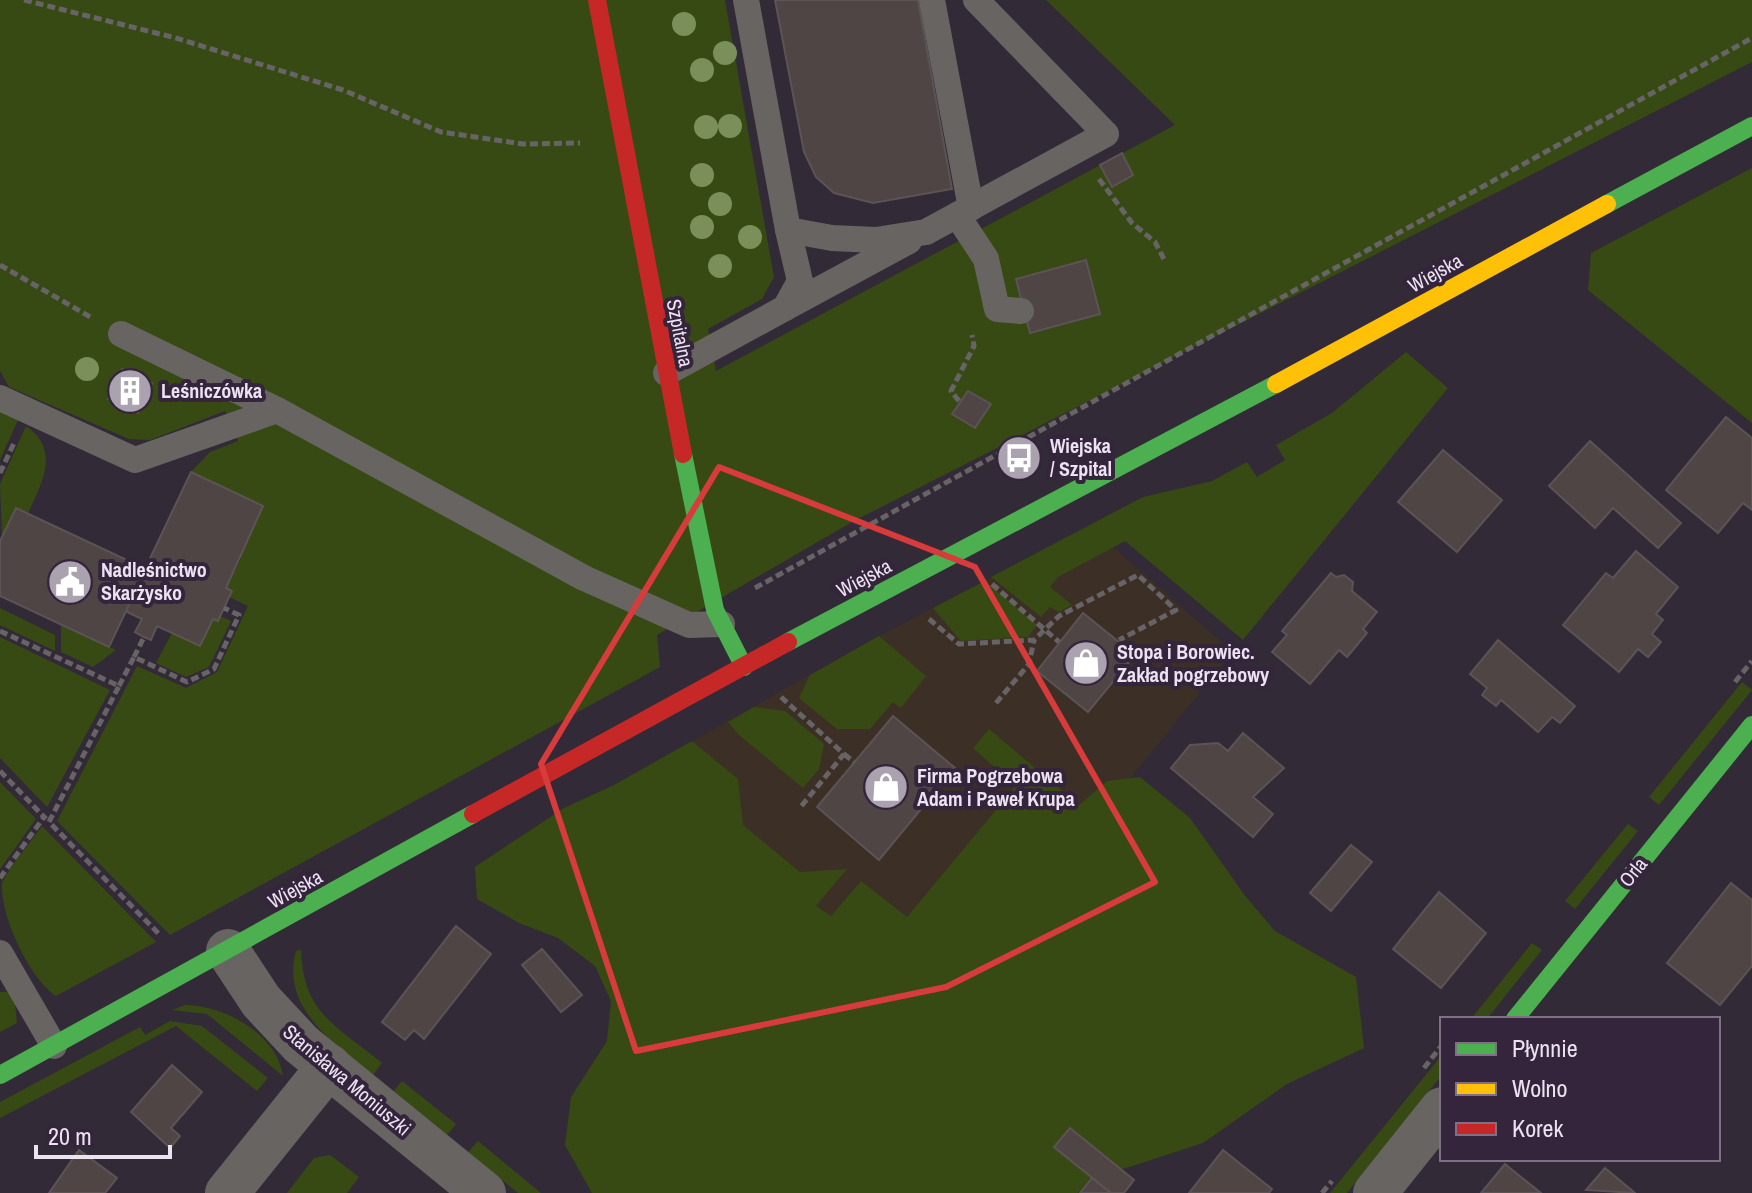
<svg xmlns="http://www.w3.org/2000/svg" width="1752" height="1193" viewBox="0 0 1752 1193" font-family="'Archivo Narrow',sans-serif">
<rect width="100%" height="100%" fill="#322a36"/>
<!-- commercial -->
<path fill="#3c2f25" d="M1089,526L1233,652L920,1037L614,785L881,635Z"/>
<!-- green -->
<g fill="#374a14">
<path d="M0,0H725L774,277L762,299L708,329L716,371L1175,125L1046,0H1752V62L852,522L657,635L660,667L170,935L57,821L137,666L186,688L217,672L248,606L229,597L232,591L226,588L241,559L191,472L210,452L238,441L225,411L150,440L129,439L9,387L0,371Z"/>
<path d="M1752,168V423L1588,290L1591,253Z"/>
<path d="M1406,352L1448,388L1243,640L1125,541L1058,577L1050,587L1072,605L1059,612L1050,607L1041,617L991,577L1143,497L1212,481L1247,462L1257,477L1285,460L1276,445L1332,413Z"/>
<path d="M0,411L18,420L0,460Z"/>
<path d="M26,426C61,450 42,483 28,513L16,508L2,536L0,484Z"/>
<path d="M985,581L1037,625L1028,637L961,641L933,608Z"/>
<path d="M0,608L55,635V651L0,625Z"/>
<path d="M220,616L231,621L209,667L186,677L156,663L172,633L199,646L213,619Z"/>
<path d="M61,624L109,647L116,650L93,667L61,652Z"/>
<path d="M879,636L926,676L901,708L893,702L870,729H837L799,698L810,675Z"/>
<path d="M0,637L110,690L47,807L0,758Z"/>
<path d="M1742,682L1752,690L1659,805L1649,797Z"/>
<path d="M754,707L785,711L824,744L819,769L803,788L739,735L728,722Z"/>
<path d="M989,729L1079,805L1107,781L1140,777L1190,818L1246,897L1275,931L1356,977L1364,1048L1287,1084L1203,1143L1089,1180L1078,1193H592L565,1145L571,1097L607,1041L611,1001L595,966L558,938L519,923L477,899L475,867L564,808L614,785L692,741L738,779L743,825L800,872L847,869L816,906L831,916L861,881L907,917L1016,786L973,748Z"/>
<path d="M0,782L36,819L0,869Z"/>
<path d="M1628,824L1638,831L1575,909L1565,901Z"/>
<path d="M42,826L156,942L56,996C30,979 0,916 2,883C12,863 29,845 42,826Z"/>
<path d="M1532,943L1542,950L1487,1019H1471Z"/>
<path d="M301,950C303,1014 337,1026 382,1063L373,1075C335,1044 280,1008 296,951Z"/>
<path d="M0,992H9L15,1003L17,1023L0,1032Z"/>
<path d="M185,1005C224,1005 277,1034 283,1076L207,1014L172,1010Z"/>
<path d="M170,1021L202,1026L268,1078L257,1091L176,1026L0,1118V1102L140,1027L145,1035Z"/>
<path d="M1442,1055V1075L1347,1193H1330Z"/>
<path d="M402,1081L456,1124L447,1135L393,1092Z"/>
<path d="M478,1141L541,1193H518L468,1152Z"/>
<path d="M330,1155L359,1177L347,1193H287L314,1158Z"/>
</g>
<!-- building -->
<g fill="#4f4545" stroke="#5c5355" stroke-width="2">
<path d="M775,0H918L952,189L873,203L834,193L816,177L804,152Z"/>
<path d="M1122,153L1133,175L1112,187L1100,165Z"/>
<path d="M1086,260L1100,314L1030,333L1016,279Z"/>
<path d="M122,369L152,383L138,413L108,399Z"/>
<path d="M968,391L991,404L975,428L952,414Z"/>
<path d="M1726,417L1752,438V510L1743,503L1718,533L1666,490Z"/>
<path d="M1590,441L1681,523L1658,548L1613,508L1595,528L1549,486Z"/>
<path d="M1443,450L1502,500L1457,552L1398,502Z"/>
<path d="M191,472L263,506L226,588L232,591L218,621L213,619L200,646L157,626L151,640L144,637L135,632L142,619L125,611Z"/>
<path d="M16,508L146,569L109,647L0,596V541Z"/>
<path d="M1636,551L1678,587L1656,614L1663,620L1652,634L1661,642L1648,657L1638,649L1619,672L1563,625L1606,573L1613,578Z"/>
<path d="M1331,573L1336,577L1344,575L1353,582L1352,591L1377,612L1363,629L1367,633L1347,657L1339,650L1310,684L1272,652L1287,635L1282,631Z"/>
<path d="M1083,613L1135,655L1088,712L1037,671Z"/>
<path d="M1498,640L1575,706L1560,723L1552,717L1538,732L1501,700L1496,706L1482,695L1487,688L1470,674Z"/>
<path d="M893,716L955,768L879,860L817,807Z"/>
<path d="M1243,733L1284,768L1253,797L1273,814L1253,837L1171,768L1190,745L1218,743L1228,751Z"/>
<path d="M1351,845L1372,862L1331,911L1310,893Z"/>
<path d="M1731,883L1752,900V966L1720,1005L1667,963Z"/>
<path d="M1439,892L1486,933L1441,988L1393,949Z"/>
<path d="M456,926L491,954L424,1039L414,1030L405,1040L382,1022Z"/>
<path d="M542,949L582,995L561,1012L522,965Z"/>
<path d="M172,1065L202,1092L171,1128L180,1136L170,1148L131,1112Z"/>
<path d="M1070,1128L1134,1180L1124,1193H1111L1054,1147Z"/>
<path d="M79,1150L117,1178L105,1193H49Z"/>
<path d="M1223,1150L1272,1189L1269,1193H1189Z"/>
<path d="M1505,1164L1541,1193H1481Z"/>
<path d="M1605,1168L1635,1193L1586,1190Z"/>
<path d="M1092,1178L1111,1193H1080Z"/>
</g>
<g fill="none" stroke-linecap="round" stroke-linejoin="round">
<!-- path -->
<g stroke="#686366" stroke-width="5" stroke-dasharray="8 4" stroke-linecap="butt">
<path d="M24,0L176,38L343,90L441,132L523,144L580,143"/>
<path d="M1099,179L1132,223L1155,242L1165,261"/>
<path d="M0,265L92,318"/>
<path d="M959,401L951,391L974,346L972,335"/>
<path d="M0,473L15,441"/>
<path d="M992,584L1059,642"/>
<path d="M755,588L1752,38"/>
<path d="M929,619L959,644L1034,640L1059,616L1138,575L1176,610L1119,640"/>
<path d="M0,631L119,686L49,822L160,935"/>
<path d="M134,657L144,637"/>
<path d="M1735,682L1752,661"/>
<path d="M119,686L134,657L187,682L214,669L239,615L224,608"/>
<path d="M781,697L844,754L799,809"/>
<path d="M996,703L1029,664L1034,640"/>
<path d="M844,754L854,762"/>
<path d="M0,771L46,819"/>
<path d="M0,878L44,817"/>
<path d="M1424,1068L1442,1045"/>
<path d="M1322,1193L1332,1181"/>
</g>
<!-- lane -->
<g stroke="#676462" stroke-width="26">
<path d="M746,0L788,230L832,238L876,240L926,232L1106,134L976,0"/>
<path d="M932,0L971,208"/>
<path d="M957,215L986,259L997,309L1021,311"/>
<path d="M785,308L909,241"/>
<path d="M121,334L277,410L584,578L689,625L722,624"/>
<path d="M666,373L785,308L800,281L788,230"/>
<path d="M0,398L135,460L277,410"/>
<path d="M0,953L54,1046"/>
</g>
<!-- street -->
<g stroke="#676462" stroke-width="44">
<path d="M228,951L261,1001L301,1044L484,1193"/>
<path d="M227,1193L329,1066"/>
<path d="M1375,1193L1442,1109"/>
</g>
<!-- fast -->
<g stroke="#4caf50" stroke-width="18">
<path d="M1607,204L1752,126"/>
<path d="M683,454L715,610L744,667"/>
<path d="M788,642L1276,384"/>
<path d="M1515,1019L1752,725"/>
<path d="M0,1075L473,814"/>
</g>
<!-- slow -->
<path stroke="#ffc107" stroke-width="18" d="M1276,384L1607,204"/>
<!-- jam -->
<g stroke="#c62828" stroke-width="18">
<path d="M597,0L683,454"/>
<path d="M473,814L788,642"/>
</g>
</g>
<!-- trees -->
<g fill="#7a8f5a">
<circle cx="684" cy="24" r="12"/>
<circle cx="725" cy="53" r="12"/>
<circle cx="702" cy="70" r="12"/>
<circle cx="730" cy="126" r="12"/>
<circle cx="706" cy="127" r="12"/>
<circle cx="702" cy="175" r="12"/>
<circle cx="720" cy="204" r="12"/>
<circle cx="702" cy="227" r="12"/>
<circle cx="750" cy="237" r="12"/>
<circle cx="720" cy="266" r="12"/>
<circle cx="87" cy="369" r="12"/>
</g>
<!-- marked area -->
<path fill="none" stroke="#d83b3c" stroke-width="6" stroke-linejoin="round" d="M719,467L975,567L1155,882L946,987L636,1051L541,764Z"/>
<!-- icons -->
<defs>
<g id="building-disc" transform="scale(2.3)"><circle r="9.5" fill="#aba2b0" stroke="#34243c"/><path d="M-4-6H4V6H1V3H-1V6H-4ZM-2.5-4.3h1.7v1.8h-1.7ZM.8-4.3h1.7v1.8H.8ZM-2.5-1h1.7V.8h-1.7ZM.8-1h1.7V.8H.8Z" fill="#fff"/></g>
<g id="bus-disc" transform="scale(2.3)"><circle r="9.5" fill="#aba2b0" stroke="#34243c"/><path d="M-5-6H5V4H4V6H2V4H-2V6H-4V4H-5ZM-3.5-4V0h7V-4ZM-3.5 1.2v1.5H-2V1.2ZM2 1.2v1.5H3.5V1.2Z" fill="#fff"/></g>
<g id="civic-disc" transform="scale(2.3)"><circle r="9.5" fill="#aba2b0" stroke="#34243c"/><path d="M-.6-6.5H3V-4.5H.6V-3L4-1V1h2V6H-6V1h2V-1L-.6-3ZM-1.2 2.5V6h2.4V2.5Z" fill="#fff"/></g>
<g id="shop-disc" transform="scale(2.3)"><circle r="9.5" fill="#aba2b0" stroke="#34243c"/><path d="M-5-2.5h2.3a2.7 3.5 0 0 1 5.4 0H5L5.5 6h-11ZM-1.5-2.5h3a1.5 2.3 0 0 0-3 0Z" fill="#fff"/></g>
</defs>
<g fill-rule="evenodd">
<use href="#building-disc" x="130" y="391"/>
<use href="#bus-disc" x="1019" y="458"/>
<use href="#civic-disc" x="70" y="582"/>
<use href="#shop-disc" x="1086" y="663"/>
<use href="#shop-disc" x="886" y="787"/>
</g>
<g text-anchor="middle" stroke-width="8" stroke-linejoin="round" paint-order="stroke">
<!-- street labels -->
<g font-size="20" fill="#ece2f2" stroke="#34243c">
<text transform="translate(1435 273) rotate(-29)" y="7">Wiejska</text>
<text transform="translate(680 333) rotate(79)" y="7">Szpitalna</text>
<text transform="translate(864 578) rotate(-28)" y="7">Wiejska</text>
<text transform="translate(1633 872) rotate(-51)" y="7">Orla</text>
<text transform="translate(295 889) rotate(-29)" y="7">Wiejska</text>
<text transform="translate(347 1080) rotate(40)" y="7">Stanisława Moniuszki</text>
</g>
<!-- poi labels -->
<g font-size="20" font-weight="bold" fill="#ece2f2" stroke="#34243c" text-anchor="start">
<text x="161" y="398">Leśniczówka</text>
<text x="1050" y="453">Wiejska<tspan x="1050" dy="23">/ Szpital</tspan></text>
<text x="101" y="577">Nadleśnictwo<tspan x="101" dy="23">Skarżysko</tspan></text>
<text x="1117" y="659">Stopa i Borowiec.<tspan x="1117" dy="23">Zakład pogrzebowy</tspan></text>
<text x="917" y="783">Firma Pogrzebowa<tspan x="917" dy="23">Adam i Paweł Krupa</tspan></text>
</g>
</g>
<!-- legend -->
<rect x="1440" y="1017" width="280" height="144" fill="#34243c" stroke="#7e7085" stroke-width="2"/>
<rect x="1456" y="1043" width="40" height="12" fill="#4caf50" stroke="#7e7085" stroke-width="2"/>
<text x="1512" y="1057" font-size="24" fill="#ece2f2">Płynnie</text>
<rect x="1456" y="1083" width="40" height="12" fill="#ffc107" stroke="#7e7085" stroke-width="2"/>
<text x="1512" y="1097" font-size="24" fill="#ece2f2">Wolno</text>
<rect x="1456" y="1123" width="40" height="12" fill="#c62828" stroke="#7e7085" stroke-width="2"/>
<text x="1512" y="1137" font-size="24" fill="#ece2f2">Korek</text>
<!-- scale -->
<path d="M36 1145v12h134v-12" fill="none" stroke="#ece2f2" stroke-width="4"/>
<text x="48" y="1145" font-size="24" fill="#ece2f2" stroke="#34243c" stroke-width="6" paint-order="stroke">20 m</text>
</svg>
